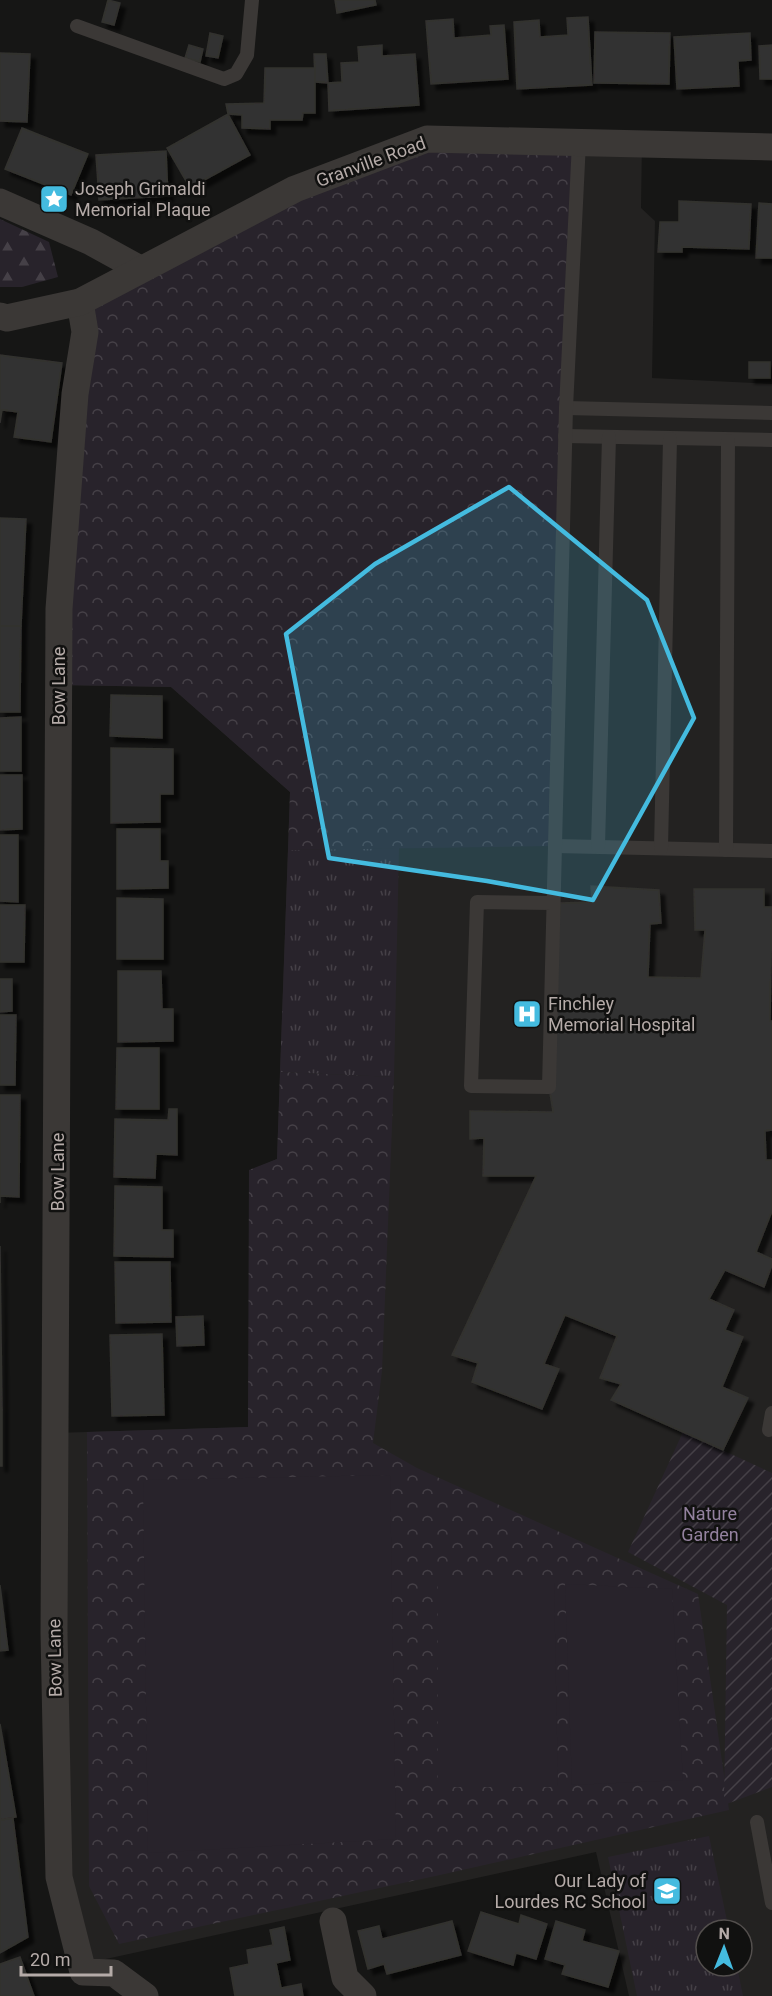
<svg xmlns="http://www.w3.org/2000/svg" width="772" height="1996" viewBox="0 0 772 1996" font-family="Roboto,sans-serif">
<defs>
<pattern id="grass-tufts" width="24" height="20" patternUnits="userSpaceOnUse" patternTransform="scale(1.5)"><rect width="24" height="20" fill="#28232b"/><path d="M3 7l-1-3M5 7V3M7 7l1-3M15 17l-1-3M17 17v-4M19 17l1-3" fill="none" stroke="#454047"/></pattern>
<pattern id="forest-firs" width="22" height="20" patternUnits="userSpaceOnUse" patternTransform="scale(1.5)"><rect width="22" height="20" fill="#28232b"/><path d="M5 1l3.5 6h-7zM16 11l3.5 6h-7z" fill="#454047"/></pattern>
<pattern id="park-crowns" width="20" height="18" patternUnits="userSpaceOnUse" patternTransform="scale(1.5)"><rect width="20" height="18" fill="#28232b"/><path d="M2 6a3 3 0 1 1 6 0M12 15a3 3 0 1 1 6 0" fill="none" stroke="#454047"/></pattern>
<pattern id="garden-furrows" width="10" height="10" patternUnits="userSpaceOnUse" patternTransform="scale(1.5)"><rect width="10" height="10" fill="#28232b"/><path d="M-1 1l2-2M0 10L10 0M9 11l2-2" fill="none" stroke="#454047"/></pattern>
<filter id="shadow"><feDropShadow dx="5.5" dy="5.5" stdDeviation="1.5" flood-color="#0009"/></filter>
</defs>
<rect width="100%" height="100%" fill="#161615"/>
<!-- built -->
<path fill="#232221" fill-rule="evenodd" d="M642,143L641,208L655,221L652,378L772,384V1996H629L596,1852L83,1964L58,1878L54,1433L248,1427L251,1170L277,1159L290,792L171,687L59,685L300,186ZM706,1930H742V1966H706Z"/>
<!-- grass -->
<g fill="url(#grass-tufts)">
<path d="M399,848L394,1077L280,1072L288,850Z"/>
<path d="M709,1836L729,1930H706V1966H737L743,1996H637L608,1857Z"/>
</g>
<!-- forest -->
<path fill="url(#forest-firs)" d="M0,219L49,242L58,277L22,287H0Z"/>
<!-- park -->
<g fill="url(#park-crowns)">
<path d="M427,139L579,142L555,846L288,850L290,792L171,687L59,685L88,297Z"/>
<path d="M280,1072L394,1077L382,1371L373,1443L417,1468L698,1594L729,1810L440,1875L119,1944L89,1886L87,1432L248,1427L249,1170L277,1159Z"/>
</g>
<!-- garden -->
<path fill="url(#garden-furrows)" d="M683,1432L772,1473V1787L724,1805L727,1605L628,1552Z"/>
<!-- pitch -->
<g fill="#28232b">
<path d="M390,1475L396,1839L148,1853L143,1480Z"/>
<path d="M438,1582H554L558,1787H438Z"/>
<path d="M565,1584L672,1589L683,1780L572,1785Z"/>
</g>
<!-- building -->
<g fill="#323130" stroke="#32312f" stroke-width="1.5" filter="url(#shadow)">
<path d="M108,0L120,3L114,25L102,22Z"/>
<path d="M335,0H375L376,5L337,13Z"/>
<path d="M588,17L592,85L517,89L514,22L539,20L540,37L568,35L567,18Z"/>
<path d="M453,19L454,38L491,35L490,26L504,25L508,79L431,84L426,21Z"/>
<path d="M595,32L670,33L669,84L594,83Z"/>
<path d="M210,33L223,36L218,58L206,56Z"/>
<path d="M750,33L751,60L738,61L739,86L677,89L674,37Z"/>
<path d="M189,45L203,49L200,62L185,58Z"/>
<path d="M382,45V56L415,54L419,105L329,111L328,83L342,82L341,63L359,62L358,47Z"/>
<path d="M772,45V79H760L759,46Z"/>
<path d="M0,53L30,54L27,122L0,121Z"/>
<path d="M314,54H326L328,83L315,82Z"/>
<path d="M265,68H315V113H303L302,120H270V129L242,128V115L228,114L226,104L264,103Z"/>
<path d="M228,114L250,155L190,188L167,148Z"/>
<path d="M22,128L88,154L71,195L5,169Z"/>
<path d="M166,151L168,196L99,200L96,155Z"/>
<path d="M679,201L751,204L749,249L682,247V252H658L660,222H679Z"/>
<path d="M759,203L772,204V258H756Z"/>
<path d="M0,355L62,363L51,442L14,437L18,412L2,410L0,423Z"/>
<rect x="749" y="362" width="21" height="16"/>
<path d="M0,518L26,519L21,626H0Z"/>
<path d="M0,626H21L20,712H0Z"/>
<path d="M111,695L162,696V738L110,736Z"/>
<path d="M21,717V771H0V718Z"/>
<path d="M111,748L173,749V794H160V822L111,823Z"/>
<path d="M0,775H22V829L0,830Z"/>
<path d="M117,829H160V861H168V888L117,889Z"/>
<path d="M0,835H18V902L0,901Z"/>
<path d="M591,886L659,890L661,923L650,924L648,977L701,978L705,930H695L694,889H764V907H772L770,1021H772V1130L765,1131L766,1160H772V1211L756,1252L772,1259V1265L764,1287L725,1270L709,1299L734,1310L725,1330L743,1337L722,1387L748,1398L723,1450L611,1400L621,1384L600,1378L617,1336L565,1315L544,1364L559,1369L542,1409L472,1382L478,1363L452,1355L536,1176H483L484,1138L470,1139V1111L553,1112L549,1087L560,903L592,902Z"/>
<path d="M117,898L163,899V959H117Z"/>
<path d="M0,905H25L24,962H0Z"/>
<path d="M118,971H161L162,1009H173V1041L118,1042Z"/>
<path d="M0,979H12V1011L0,1012Z"/>
<path d="M0,1015H16L15,1085H0Z"/>
<path d="M117,1048H159V1109H116Z"/>
<path d="M0,1095H20L19,1197L0,1196V1203Z"/>
<path d="M169,1109H177V1155L156,1154L155,1178L114,1177L115,1119L168,1120Z"/>
<path d="M115,1186L162,1187V1230H173V1257L114,1256Z"/>
<path d="M0,1246L2,1410H0Z"/>
<path d="M115,1262H170L171,1322L116,1323Z"/>
<path d="M203,1316L204,1345L177,1346L176,1317Z"/>
<path d="M162,1334L164,1415L112,1416L110,1335Z"/>
<rect x="0" y="1410" width="2" height="56"/>
<path d="M0,1585L8,1650L0,1651Z"/>
<path d="M0,1724L16,1817L0,1820Z"/>
<path d="M13,1818L28,1937L0,1953V1820Z"/>
<path d="M481,1912L519,1924L521,1915L547,1924L536,1959L516,1953L513,1965L468,1951Z"/>
<path d="M452,1921L461,1955L387,1974L384,1964L368,1969L358,1931L379,1926L382,1939Z"/>
<path d="M556,1921L585,1930L582,1941L619,1951L608,1987L562,1974L565,1965L545,1959Z"/>
<path d="M284,1927L290,1960L276,1963L281,1988L301,1984L303,1996H235L230,1968L249,1964L247,1950L273,1945L270,1930Z"/>
<path d="M20,1957L34,1996H0V1964Z"/>
</g>
<g fill="none" stroke-linecap="round" stroke-linejoin="round">
<!-- service -->
<g stroke="#3b3836" stroke-width="14">
<path d="M77,26L224,79L236,74L247,55L252,0"/>
<path d="M566,408L772,413"/>
<path d="M565,436L772,440"/>
<path d="M555,846L772,851"/>
<path d="M598,846L609,437"/>
<path d="M661,848L670,439"/>
<path d="M726,850L728,441"/>
<path d="M553,903L477,902L471,1086L549,1087L555,846L566,408L579,142"/>
<path d="M769,1430L772,1413"/>
<path d="M757,1822L772,1903"/>
</g>
<!-- minor -->
<g stroke="#3b3836" stroke-width="27">
<path d="M0,202L91,242L140,269"/>
<path d="M80,302L85,332L75,394L59,609L54,1633L59,1877L83,1972L114,1973L145,1996"/>
<path d="M0,316L7,318L80,302L295,189L427,139L772,147"/>
<path d="M333,1921L345,1978L363,1996"/>
</g>
</g>
<!-- marked area -->
<path fill="#44bbdf" fill-opacity="0.2" stroke="#44bbdf" stroke-width="4.5" stroke-linejoin="round" d="M509,487L647,600L694,718L593,900L487,881L329,858L286,634L375,564Z"/>
<!-- icons -->
<defs>
<g id="sight-square" transform="scale(1.5)"><rect x="-9" y="-9" width="18" height="18" rx="4" fill="#44bbdf" stroke="#111110"/><path d="M0-6L1.8-2.2L6-1.7L2.9 1.2L3.7 5.4L0 3.3L-3.7 5.4L-2.9 1.2L-6-1.7L-1.8-2.2Z" fill="#fff"/></g>
<g id="hospital-square" transform="scale(1.5)"><rect x="-9" y="-9" width="18" height="18" rx="4" fill="#44bbdf" stroke="#111110"/><path d="M-5-5h3v3.5h4V-5h3V5h-3V1.5h-4V5h-3Z" fill="#fff"/></g>
<g id="school-square" transform="scale(1.5)"><rect x="-9" y="-9" width="18" height="18" rx="4" fill="#44bbdf" stroke="#111110"/><path d="M0-5L7-2L0 1L-7-2ZM-4 1L0 2.5L4 1V4Q0 6-4 4Z" fill="#fff"/></g>
</defs>
<g fill-rule="evenodd">
<use href="#sight-square" x="54" y="199"/>
<use href="#hospital-square" x="527" y="1014"/>
<use href="#school-square" x="667" y="1891"/>
</g>
<g text-anchor="middle" stroke-width="5" stroke-linejoin="round" paint-order="stroke">
<!-- street labels -->
<g font-size="18" fill="#b5aba8" stroke="#111110">
<text transform="translate(371 162) rotate(-20)" y="6">Granville Road</text>
<text transform="translate(59 686) rotate(-90)" y="6">Bow Lane</text>
<text transform="translate(58 1172) rotate(-90)" y="6">Bow Lane</text>
<text transform="translate(55 1658) rotate(-91)" y="6">Bow Lane</text>
</g>
<!-- poi labels -->
<g font-size="18" fill="#b5aba8" stroke="#111110" text-anchor="start">
<text x="75" y="195">Joseph Grimaldi<tspan x="75" dy="21">Memorial Plaque</tspan></text>
<text x="548" y="1010">Finchley<tspan x="548" dy="21">Memorial Hospital</tspan></text>
<text x="646" y="1887" text-anchor="end">Our Lady of<tspan x="646" dy="21">Lourdes RC School</tspan></text>
</g>
<!-- park labels -->
<g font-size="18" fill="#93819e" stroke="#111110">
<text x="710" y="1520">Nature<tspan x="710" dy="21">Garden</tspan></text>
</g>
</g>
<!-- north arrow -->
<g transform="translate(724 1948) rotate(1)"><circle r="28" fill="#111110" stroke="#534f4d" stroke-width="1.5"/>
<path d="M0-4.5L10 22L0 15L-10 22Z" fill="#44bbdf"/>
<text y="-9" font-size="16" font-weight="bold" text-anchor="middle" fill="#b5aba8">N</text>
</g>
<!-- scale -->
<path d="M21 1966v9h90v-9" fill="none" stroke="#b5aba8" stroke-width="3"/>
<text x="30" y="1966" font-size="18" fill="#b5aba8" stroke="#111110" stroke-width="4.5" paint-order="stroke">20 m</text>
</svg>
